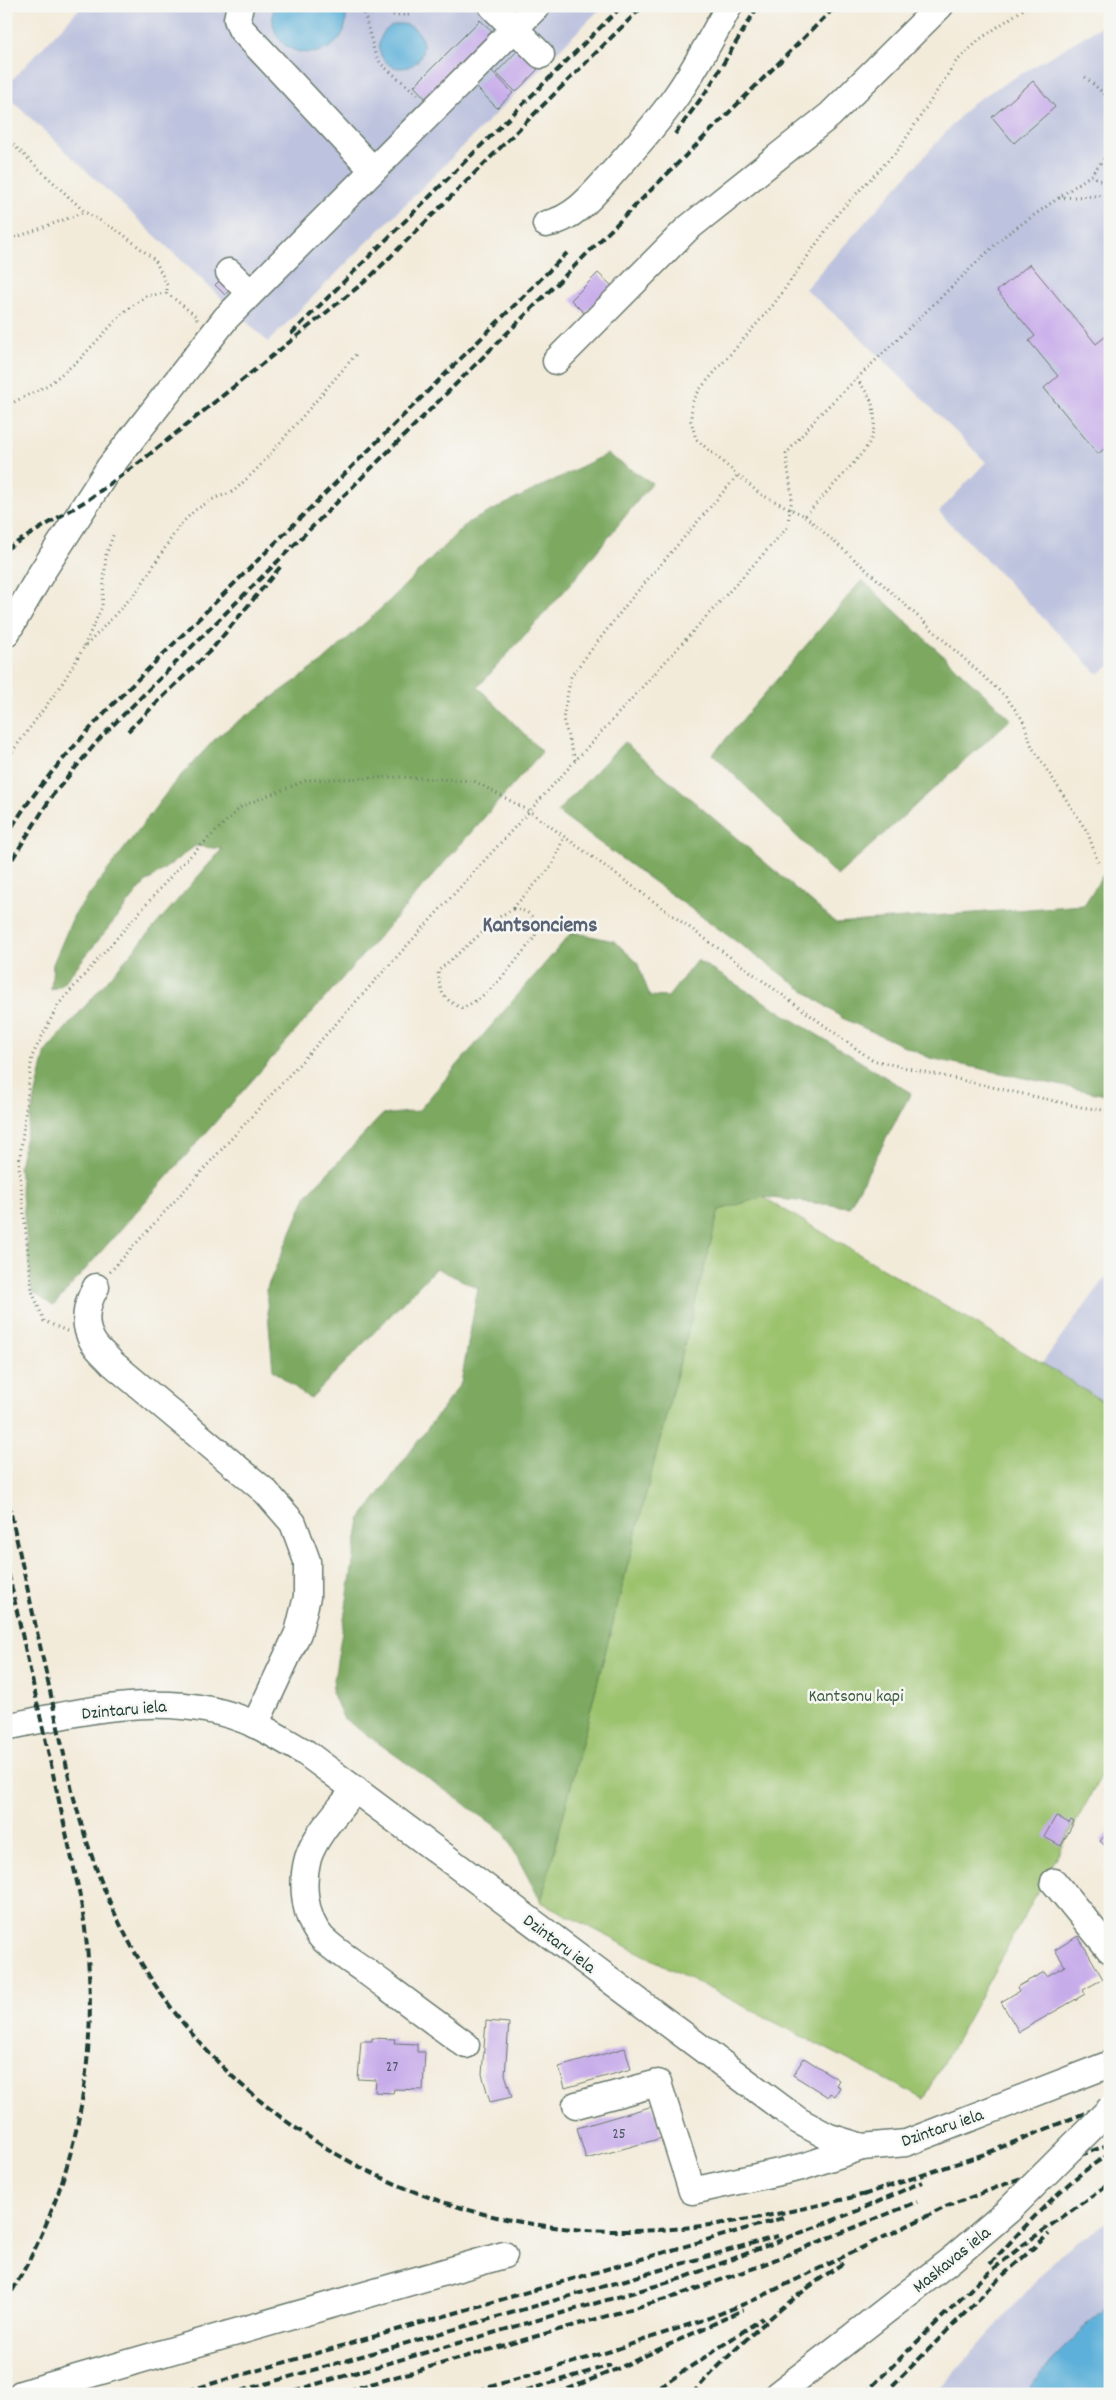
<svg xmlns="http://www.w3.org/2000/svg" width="1116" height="2400" viewBox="0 0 1116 2400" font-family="Dekko,sans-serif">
<rect width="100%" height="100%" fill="#f6f6f2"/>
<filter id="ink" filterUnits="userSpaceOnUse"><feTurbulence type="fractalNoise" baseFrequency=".02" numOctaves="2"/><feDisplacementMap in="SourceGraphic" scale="10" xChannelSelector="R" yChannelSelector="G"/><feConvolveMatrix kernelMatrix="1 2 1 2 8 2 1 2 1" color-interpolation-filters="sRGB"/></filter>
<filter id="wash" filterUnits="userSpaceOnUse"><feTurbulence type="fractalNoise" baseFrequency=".0096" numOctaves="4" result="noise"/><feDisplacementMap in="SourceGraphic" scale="20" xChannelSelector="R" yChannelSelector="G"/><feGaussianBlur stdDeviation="1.12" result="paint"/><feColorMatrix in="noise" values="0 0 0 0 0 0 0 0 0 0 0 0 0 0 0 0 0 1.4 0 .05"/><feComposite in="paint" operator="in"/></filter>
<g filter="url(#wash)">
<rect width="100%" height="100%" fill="#f3ebda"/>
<!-- industrial -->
<g fill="#bdc3de">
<path d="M82,6H603L268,342L6,95V86Z"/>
<path d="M1110,21V666L1098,674L939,512L986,462L854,331L805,289L972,103Z"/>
<path d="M1110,1272V1406L1042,1363Z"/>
<path d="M1110,2220V2302L1052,2360L1024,2394H935L1060,2254Z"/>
</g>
<!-- green -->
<path fill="#9bc26d" stroke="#5d8050" d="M763,1197L1042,1363L1110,1406V1760L924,2099L541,1902L719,1210Z"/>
<!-- forest -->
<g fill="#7ca860" stroke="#4e724a">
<path d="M607,454L652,483L568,587L478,687L542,752L53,1306L32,1291L19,1166L46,1051L222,849L195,846L144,884L62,985L51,990L53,964L74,915L174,783L218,736L322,662L388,602L467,523Z"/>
<path d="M862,580L1011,719L837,876L713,754Z"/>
<path d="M624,742L836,923L1084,905L1110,864V1096L930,1058L842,1018L557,812Z"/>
<path d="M572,932L614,941L637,962L650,996L668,997L697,960L911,1093L849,1207L763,1197L719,1210L541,1902L504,1832L343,1718L332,1692L360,1520L461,1383L478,1288L436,1268L310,1399L273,1370L266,1290L307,1195L382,1115L418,1111Z"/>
</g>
<!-- water -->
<g fill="#5db0d9" stroke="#3e7686">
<path d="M274,6H345C358,67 261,70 274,6Z"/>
<circle cx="401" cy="46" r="22"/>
<path d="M1110,2302V2394H1024L1052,2360Z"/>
</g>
<g id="blocks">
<!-- building -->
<g fill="#c7acea">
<path d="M480,20L492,31L455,69L458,71L428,101L414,86Z"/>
<path d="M519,49L538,69L516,92L496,73Z"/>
<path d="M492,71L513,93L497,108L476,87Z"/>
<path d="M1033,81L1055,107L1014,143L992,117Z"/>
<path d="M1030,264L1096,344L1110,333V444L1098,454L1044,388L1058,376L1029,341L1035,336L997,291Z"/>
<path d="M598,273L612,286L585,314L571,300Z"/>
<path d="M221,279L231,288L225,295L215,285Z"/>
<path d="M1110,1785V1795L1105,1791Z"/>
<path d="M1056,1816L1069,1823L1071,1820L1074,1822L1061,1846L1044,1837Z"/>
<path d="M1110,1830V1850L1100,1841Z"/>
<path d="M1078,1936L1103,1979L1083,1990L1085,1994L1019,2032L1001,2002L1019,1991L1017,1987L1044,1972L1047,1976L1065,1966L1055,1950Z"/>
<path d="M486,2021L509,2023L505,2074L512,2097L490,2102L482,2074Z"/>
<path d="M372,2038L395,2039L394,2043L417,2044V2052H425L423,2090L394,2089L393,2093L375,2092L376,2080L358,2079L361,2041H372Z"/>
<path d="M625,2048L631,2069L565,2088L559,2067Z"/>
<path d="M804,2058L839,2080L836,2085L840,2087L835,2096L830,2093L828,2097L793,2075Z"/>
<path d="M653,2106L662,2138L586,2159L577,2128Z"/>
</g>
</g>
</g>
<g filter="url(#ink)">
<use href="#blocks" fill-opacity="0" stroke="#697a6e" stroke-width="1"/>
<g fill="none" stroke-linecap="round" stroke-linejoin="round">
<!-- minor casing -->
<g stroke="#697a6e" stroke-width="29">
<g id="minor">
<path d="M240,6L237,19L241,29L373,170"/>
<path d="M492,6L541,55"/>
<path d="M546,224C576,219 597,190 616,169C638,144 661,119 679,92C698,64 713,35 729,6"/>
<path d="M229,272L250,293"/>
<path d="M556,361L687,229L830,115L940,6"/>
<path d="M6,634L42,572L109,468L226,318L537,6"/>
<path d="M96,1287C86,1304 82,1324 93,1342C98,1350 106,1356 112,1363L266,1492L293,1523L307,1561V1597L298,1633L255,1725"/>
<path d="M6,1727C88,1710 176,1688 256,1725C273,1733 290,1744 306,1753L799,2121L829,2137L862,2147L906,2143L1110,2064"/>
<path d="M355,1789C340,1810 316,1833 308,1858C301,1883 304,1918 322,1938C336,1952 355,1963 371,1975C402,1998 434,2022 466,2045"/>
<path d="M1054,1882L1110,1950"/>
<path d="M576,2105L658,2083L692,2191L802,2167L862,2147"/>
<path d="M21,2394L504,2255"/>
<path d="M778,2394L857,2333"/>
</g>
</g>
<!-- path -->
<g stroke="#697a6e" stroke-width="3" stroke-dasharray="1 4" stroke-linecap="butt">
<path d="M360,6L363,9L376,6"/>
<path d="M381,6L392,15H409"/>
<path d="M363,9L375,54L381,64L418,95"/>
<path d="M1085,77L1110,99"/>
<path d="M6,138L85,212L120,232L155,260L167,285V293L146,296L124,312L79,360L48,385L6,406"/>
<path d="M1091,175L1110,186"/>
<path d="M1105,195L1110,204"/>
<path d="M1059,198L1110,195"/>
<path d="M6,241L85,212"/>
<path d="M167,293L197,317V320"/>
<path d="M856,379C873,397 879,416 871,439C868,451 816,503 805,516L760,494L696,439L691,421L692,403L700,389L774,304L839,212L899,149L956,62L980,39L1028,6"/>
<path d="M805,516L878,580L1005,696L1023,720L1032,747L1088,833L1098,863"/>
<path d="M84,646L102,607L106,555L114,533"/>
<path d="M6,760L60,687L83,649L138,590L179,526L195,510L215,498L233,492L259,467L358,352"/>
<path d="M575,760L563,719L571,676L630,600L737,476"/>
<path d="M513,908L552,866L564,837"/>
<path d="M513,909C531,910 538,919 535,937C513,963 494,994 462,1008C442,999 440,993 438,971L501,916Z"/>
<path d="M110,1272L787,528L792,498L786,454L818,416L1003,237L1091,175L1110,151"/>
<path d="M67,1331L44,1321L32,1291L19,1166L32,1056L58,1005L180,866L242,806L307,780L401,777L474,781L529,811L872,1060L1081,1107L1110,1111"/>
</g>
<!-- minor -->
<use href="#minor" stroke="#fff" stroke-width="26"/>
<!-- rail -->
<g stroke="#1f3d34" stroke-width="4" stroke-dasharray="8 4" stroke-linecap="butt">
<path d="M675,134L708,89L758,6"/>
<path d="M291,334L622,6"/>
<path d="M6,549L89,499L140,462L368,279L643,6"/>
<path d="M128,731L212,649L281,566"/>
<path d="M6,837C33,790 70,751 106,711L567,253"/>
<path d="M6,869L52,796L101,737L836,6"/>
<path d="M6,1491L72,1791C85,1839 100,1885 123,1930C218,2118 420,2234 629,2231C710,2230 792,2212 870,2193"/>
<path d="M6,1562L79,1891C106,2033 83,2178 6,2301"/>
<path d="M863,2195L982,2155L1110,2103"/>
<path d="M990,2264C1023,2229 1068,2177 1110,2154"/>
<path d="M176,2394L786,2217"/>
<path d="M230,2394L778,2236"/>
<path d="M282,2394L683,2278L857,2211L922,2182"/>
<path d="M336,2394L676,2296L757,2267L917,2202"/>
<path d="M466,2394L611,2351L709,2318L754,2300L948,2206L1110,2144"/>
<path d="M514,2394L611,2365"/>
<path d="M556,2394L617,2369L743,2310"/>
<path d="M650,2394L763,2318"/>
<path d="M692,2394C737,2345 789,2298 845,2262"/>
<path d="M864,2394L980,2280L1023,2245L1110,2183"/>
<path d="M884,2394L1000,2278L1049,2234"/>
</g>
<!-- minor-bridge casing -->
<g stroke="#697a6e" stroke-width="29" stroke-linecap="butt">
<path id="minor-bridge" d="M857,2333L952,2259L1008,2211L1110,2109"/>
</g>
<!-- minor-bridge -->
<use href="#minor-bridge" stroke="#fff" stroke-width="26"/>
</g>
</g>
<g text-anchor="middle" stroke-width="5" stroke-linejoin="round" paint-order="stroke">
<!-- number labels -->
<g font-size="15" fill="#495962">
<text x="392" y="2071">27</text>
<text x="619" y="2138">25</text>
</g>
<!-- park labels -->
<g font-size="18" fill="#3e5e42" stroke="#f6f6f2">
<text x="856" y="1701">Kantsonu kapi</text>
</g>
<!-- street labels -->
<g font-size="18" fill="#1f3d34" stroke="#f6f6f2">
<text transform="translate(124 1709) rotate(-5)" y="6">Dzintaru iela</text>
<text transform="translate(560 1943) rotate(37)" y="6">Dzintaru iela</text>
<text transform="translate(942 2127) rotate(-19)" y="6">Dzintaru iela</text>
<text transform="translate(951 2259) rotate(-39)" y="6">Maskavas iela</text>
</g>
<!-- district labels -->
<g font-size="22" font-weight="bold" fill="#5a6474" stroke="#f6f6f2">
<text x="540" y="931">Kantsonciems</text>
</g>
</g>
<!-- margin -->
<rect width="1116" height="2400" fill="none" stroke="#f6f6f2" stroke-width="25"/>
</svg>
